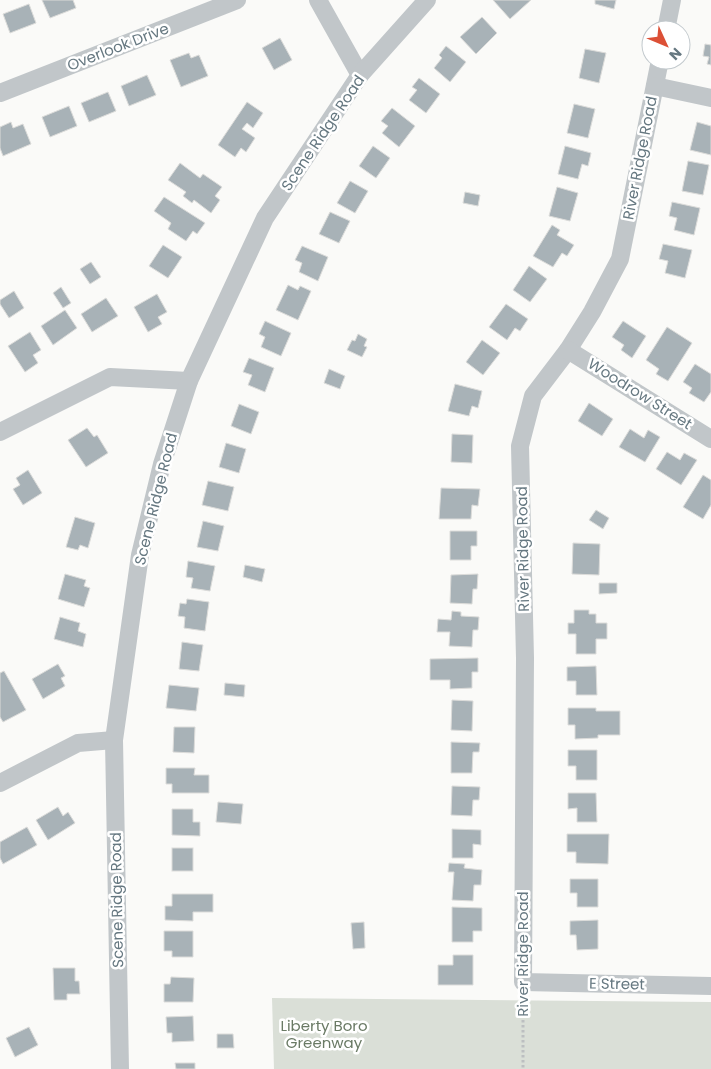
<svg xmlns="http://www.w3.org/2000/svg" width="711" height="1069" viewBox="0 0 711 1069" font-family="Poppins,sans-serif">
<rect width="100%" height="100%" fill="#fafaf8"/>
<!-- green -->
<path fill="#dadfd7" d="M272,998L711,1002V1069H274Z"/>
<!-- building -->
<g fill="#a8b2b7" stroke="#dcdcda">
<path d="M42,0H73L76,8L50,18Z"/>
<path d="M493,0H531L510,19Z"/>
<path d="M595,0H616L614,9L595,4Z"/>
<path d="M29,4L36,23L10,33L3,14Z"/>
<path d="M482,17L497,33L476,54L460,37Z"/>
<path d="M280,38L292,60L274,70L262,48Z"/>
<path d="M705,44L711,45V65L707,64L709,57L703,56Z"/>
<path d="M446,46L466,62L450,82L434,68L442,58L439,55Z"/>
<path d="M585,49L606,53L599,83L579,78Z"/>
<path d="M189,53L191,58L199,55L208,76L181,87L170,60Z"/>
<path d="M147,75L156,95L129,106L121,86Z"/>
<path d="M419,78L440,94L426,113L409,100L417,90L412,87Z"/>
<path d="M108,92L116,111L89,122L81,103Z"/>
<path d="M247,102L263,113L253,128L247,123L242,129L255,138L246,152L241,148L235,157L218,145Z"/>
<path d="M574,104L595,109L588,138L567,133Z"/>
<path d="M69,106L77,126L50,137L42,117Z"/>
<path d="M392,108L415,126L399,147L382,133L388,126L381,121Z"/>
<path d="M11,122L13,128L23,124L31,144L3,156L0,148V127Z"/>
<path d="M697,122L711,126V155L690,150Z"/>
<path d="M373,146L390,158L376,178L359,166Z"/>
<path d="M565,146L591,153L588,166L582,164L578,179L558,174Z"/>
<path d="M688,161L709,165L703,195L682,191Z"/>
<path d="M180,163L200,178L203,174L222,187L215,196L220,200L211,213L194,200L192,203L183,196L186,192L168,180Z"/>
<path d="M350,181L368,191L355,213L337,203Z"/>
<path d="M557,187L578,193L570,221L549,216Z"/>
<path d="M465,192L480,195L478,206L463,203Z"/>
<path d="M164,197L205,223L197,234L193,231L186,241L168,229L171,223L154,211Z"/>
<path d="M672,202L700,208L694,235L674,230L677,218L669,216Z"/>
<path d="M330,212L350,221L339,243L319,234Z"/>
<path d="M552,225L560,230L557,235L574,245L567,256L562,253L553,267L533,256Z"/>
<path d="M663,244L692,250L685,278L665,273L668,261L659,259Z"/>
<path d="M163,245L182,257L168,278L149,266Z"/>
<path d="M302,246L328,257L318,281L299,272L302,263L295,260Z"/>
<path d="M91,262L101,277L90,284L80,269Z"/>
<path d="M529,266L547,279L530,302L513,290Z"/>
<path d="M288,285L298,290L300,286L311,291L298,320L276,310Z"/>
<path d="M61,287L71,303L63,308L53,293Z"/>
<path d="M14,291L24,308L9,318L0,304V300Z"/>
<path d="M157,294L167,312L158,317L162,324L148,332L134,307Z"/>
<path d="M106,298L118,316L92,332L81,314Z"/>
<path d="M506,304L528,319L520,331L515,328L507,340L489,327Z"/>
<path d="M65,310L77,328L53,345L41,326Z"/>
<path d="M265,321L291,333L281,356L261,347L265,337L259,334Z"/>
<path d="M623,321L646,336L632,358L621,350L624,345L612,337Z"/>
<path d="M667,327L692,343L668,381L656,374L659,369L646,360Z"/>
<path d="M30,332L41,350L33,355L38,363L25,372L8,346Z"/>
<path d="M358,334L367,339L364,346L367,347L362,357L347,350L352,340L355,341Z"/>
<path d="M482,340L500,353L483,375L466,362Z"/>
<path d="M249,358L274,368L265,392L248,385L252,375L243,372Z"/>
<path d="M695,364L711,374V392L704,402L689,393L692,388L683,382Z"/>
<path d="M329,369L345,376L340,389L324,383Z"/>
<path d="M455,384L482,391L478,408L472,406L469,416L448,411Z"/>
<path d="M589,403L613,419L602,436L578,421Z"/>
<path d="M239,404L259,412L251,434L231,426Z"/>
<path d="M87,428L94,437L97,435L108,453L86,467L68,440Z"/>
<path d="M630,429L644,438L648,430L660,437L645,462L619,447Z"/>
<path d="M452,434L473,435L472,463L451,462Z"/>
<path d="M226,443L246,449L239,473L219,467Z"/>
<path d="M667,452L680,460L684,453L697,460L681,485L656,469Z"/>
<path d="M28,470L42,493L23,505L13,489L20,485L16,478Z"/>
<path d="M703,475L711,480V505L703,519L683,507Z"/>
<path d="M208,481L234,487L228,511L202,505Z"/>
<path d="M441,488L480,489L478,506L472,505L471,519H439Z"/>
<path d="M596,510L609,518L603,529L589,520Z"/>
<path d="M75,517L95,523L88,548L80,545L78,550L66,547Z"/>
<path d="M203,521L224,526L218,551L197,547Z"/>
<path d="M450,531H477V546H471V560H450Z"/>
<path d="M573,543L600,544L599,575L572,574Z"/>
<path d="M188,561L215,566L210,591L191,588L193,578L186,577Z"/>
<path d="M245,565L265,569L262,582L243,577Z"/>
<path d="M65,574L86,580L84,586L90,588L84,607L58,599Z"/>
<path d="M478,574L477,589H473L472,604L450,603L451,575Z"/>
<path d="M599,583H617V593L599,594Z"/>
<path d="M187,599L209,602L205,631L184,628L185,617L178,616L180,603L186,604Z"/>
<path d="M574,610H589V614H596V623H607V639H596V654H576V634H568V623H574Z"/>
<path d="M452,611L461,612V616L479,617L478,630H473L472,647L449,646L450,632H437L438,619L451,620Z"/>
<path d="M60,617L80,623L78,631L86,634L83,647L54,639Z"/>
<path d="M182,642L203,645L199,671L179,669Z"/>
<path d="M478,658V672H472V688L450,689V680H430V659Z"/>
<path d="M58,664L65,676L61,678L65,686L43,699L32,679Z"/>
<path d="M596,666L597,695H576V681H567V667Z"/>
<path d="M4,671L26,710L3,722L0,717V673Z"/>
<path d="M225,683L245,685L244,697L224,695Z"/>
<path d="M169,685L199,688L196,711L166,708Z"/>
<path d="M452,700L473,701L472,731L451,730Z"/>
<path d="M568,708H596V711H620V735H598V738L575,739V725H568Z"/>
<path d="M174,727H195L194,753L173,752Z"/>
<path d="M451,742L480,743L479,752H473L472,773H451Z"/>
<path d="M568,750H597V780H576V766H568Z"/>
<path d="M166,768H195L194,775H209V793H172V784H166Z"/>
<path d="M452,786L480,787L479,800H473L472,816L451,815Z"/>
<path d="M568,793H596L597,822H577V808L568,809Z"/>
<path d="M218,802L243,804L241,824L216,822Z"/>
<path d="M58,807L63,816L68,812L75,823L48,840L36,820Z"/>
<path d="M172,809H193V822H200V836L172,835Z"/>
<path d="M27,827L37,845L3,864L0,858V842Z"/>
<path d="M452,829L481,830V845L473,844V858H452Z"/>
<path d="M567,834H609L608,864L576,863V852H567Z"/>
<rect x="172" y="848" width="21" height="23"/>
<path d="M449,863L465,864L464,868L482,870L481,885H474L473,901L452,900L454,872H448Z"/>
<path d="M570,879H598V907H577V893H570Z"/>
<path d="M172,894H213V912H193V921L165,920V906H172Z"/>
<path d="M452,907L482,908V931H473V942H452Z"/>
<path d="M598,920V949L577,950L576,935H570V921Z"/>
<path d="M364,922L365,948L353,949L351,923Z"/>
<path d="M164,931H193V957H172V951H164Z"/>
<path d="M453,955H473V985H438V965H453Z"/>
<path d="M53,968H75V981H79L80,994H67V1000H54Z"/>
<path d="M171,977L194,978L193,1002H164V984H170Z"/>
<path d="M193,1016L194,1041L172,1042V1033H167L166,1017Z"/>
<path d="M29,1027L38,1045L15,1057L6,1038Z"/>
<path d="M217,1034H233L234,1048H217Z"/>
<path d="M175,1063H195V1069H176Z"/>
</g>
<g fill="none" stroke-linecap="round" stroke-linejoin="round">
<!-- path -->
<path stroke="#bcbfc1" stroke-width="3" stroke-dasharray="2.5 2.5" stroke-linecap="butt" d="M523,1000V1069"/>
<!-- street -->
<g stroke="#c1c6c9" stroke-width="18">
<path d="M318,0L360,75"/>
<path d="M666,30L672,0"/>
<path d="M660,60L620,259L592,312L568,350L533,396L520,446L525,658L523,982L711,986"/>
<path d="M655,86L711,98"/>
<path d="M0,93L237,0"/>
<path d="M568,350L711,439"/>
<path d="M0,432L110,377L189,381"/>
<path d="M0,783L78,743L114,740"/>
<path d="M120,1069L114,740L140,555L162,464L189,381L265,218L360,75L427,0"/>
</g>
</g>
<g text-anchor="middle" stroke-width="5" stroke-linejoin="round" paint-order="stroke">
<!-- street labels -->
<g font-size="15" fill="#667881" stroke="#fff">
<text transform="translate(118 47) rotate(-21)" y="5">Overlook Drive</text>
<text transform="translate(323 133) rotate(-56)" y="5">Scene Ridge Road</text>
<text transform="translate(640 158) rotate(-79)" y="5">River Ridge Road</text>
<text transform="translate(640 394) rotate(32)" y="5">Woodrow Street</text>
<text transform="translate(156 499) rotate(-76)" y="5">Scene Ridge Road</text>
<text transform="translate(523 549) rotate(-91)" y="5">River Ridge Road</text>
<text transform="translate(117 900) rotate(-91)" y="5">Scene Ridge Road</text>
<text transform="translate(523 954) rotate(-90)" y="5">River Ridge Road</text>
<text transform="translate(617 984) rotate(1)" y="5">E Street</text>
</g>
<!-- park labels -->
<g font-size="15" fill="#6a7a65" stroke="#fff">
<text x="324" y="1031">Liberty Boro<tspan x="324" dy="17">Greenway</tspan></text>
</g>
</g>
<!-- north arrow -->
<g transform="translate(666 45) rotate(134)"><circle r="24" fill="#ffffff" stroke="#c2c9cd"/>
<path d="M0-4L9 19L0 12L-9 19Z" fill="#dc5036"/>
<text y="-8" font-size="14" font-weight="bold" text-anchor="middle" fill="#667881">N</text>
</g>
</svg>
